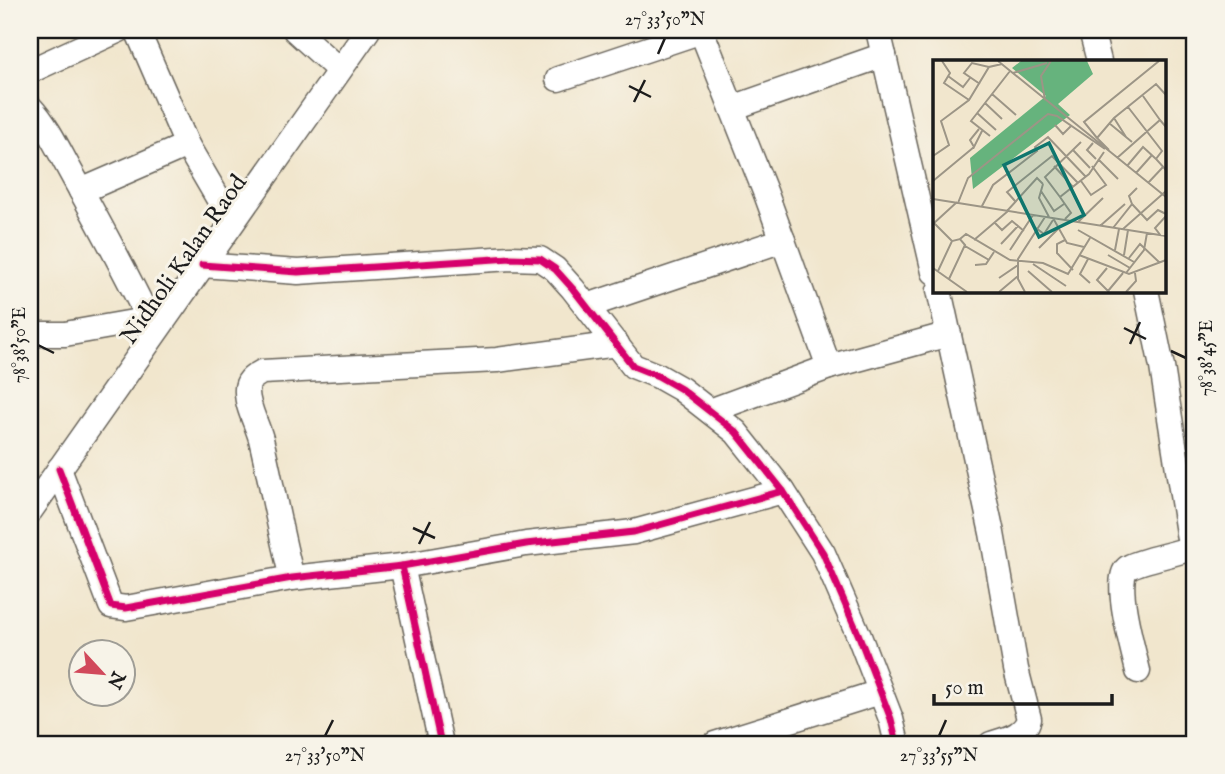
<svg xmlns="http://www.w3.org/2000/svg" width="1225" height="774" viewBox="0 0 1225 774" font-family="'IM FELL English',serif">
<rect width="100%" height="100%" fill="#f7f3e8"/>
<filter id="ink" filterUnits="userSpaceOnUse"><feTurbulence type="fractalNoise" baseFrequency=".0143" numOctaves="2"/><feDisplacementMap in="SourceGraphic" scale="14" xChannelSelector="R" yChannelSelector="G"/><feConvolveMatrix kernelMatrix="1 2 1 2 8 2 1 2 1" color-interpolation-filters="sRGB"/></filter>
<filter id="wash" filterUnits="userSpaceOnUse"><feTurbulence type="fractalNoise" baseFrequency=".00686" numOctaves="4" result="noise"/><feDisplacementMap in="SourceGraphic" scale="28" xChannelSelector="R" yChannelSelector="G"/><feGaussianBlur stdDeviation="1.57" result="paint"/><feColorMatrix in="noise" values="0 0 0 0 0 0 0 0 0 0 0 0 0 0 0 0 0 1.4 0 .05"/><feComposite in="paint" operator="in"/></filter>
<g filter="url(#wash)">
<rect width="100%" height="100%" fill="#f1e6cd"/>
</g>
<g filter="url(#ink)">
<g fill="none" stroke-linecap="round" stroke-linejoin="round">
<!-- minor casing -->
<g stroke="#67635a" stroke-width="27">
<g id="minor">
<path d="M137,30L187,145L232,222"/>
<path d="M295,30L339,70"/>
<path d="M701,30L766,194L829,367L710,411"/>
<path d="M878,30L934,272"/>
<path d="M1091,30L1099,61"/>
<path d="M30,71L119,30"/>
<path d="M558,79L702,31"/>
<path d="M30,107C48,126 60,153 73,176C99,223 125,271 149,320"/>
<path d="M732,108L884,55"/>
<path d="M81,191L187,145"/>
<path d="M202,265L298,272L511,258L540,259L555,269L573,289L633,366L658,376L681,389L736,432L783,491"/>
<path d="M939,290L992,533L1016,669L1029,719C1024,736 1006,739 991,744"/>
<path d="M1146,290L1162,367L1188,533L1191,548L1195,547"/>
<path d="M587,306L783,240"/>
<path d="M30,334H65L162,317"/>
<path d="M829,367L949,334"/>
<path d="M59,469L111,606L126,608L292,578L402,566L441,744"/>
<path d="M30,511L368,30"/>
<path d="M402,566L526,544L634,532L783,491L823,553L859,636L891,719L897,744"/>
<path d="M292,578C280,532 272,485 261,439C257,424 247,407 247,392C246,381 253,377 262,372L497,360L617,344"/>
<path d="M1138,671C1134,653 1111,575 1129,567C1144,559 1173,555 1191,548"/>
<path d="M715,744L880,692"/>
</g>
</g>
<!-- minor -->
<use href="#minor" stroke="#fff" stroke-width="24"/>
<!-- cycleway casing -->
<g stroke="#f7f3e8" stroke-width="11">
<g id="cycleway">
<path d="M202,265L298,272L511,258L540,259L555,269L573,289L633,366L658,376L681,389L736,432L783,491"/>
<path d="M59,469L111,606L126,608L292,578L402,566L441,744"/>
<path d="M402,566L526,544L634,532L783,491L823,553L859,636L891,719L897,744"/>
</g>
</g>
<!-- cycleway -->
<use href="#cycleway" stroke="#d6006c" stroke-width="7"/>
</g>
</g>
<!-- ticks -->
<path fill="none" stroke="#1c1c1c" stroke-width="2.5" d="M658,54L665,38M629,86L651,97M634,102L645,80M1124,328L1146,339M1130,344L1140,322M38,345L54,353M1171,351L1186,358M413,528L435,538M419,544L430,522M325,736L333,720M939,736L946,720"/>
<g text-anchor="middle" stroke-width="6" stroke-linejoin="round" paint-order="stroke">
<!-- street labels -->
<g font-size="24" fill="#1c1c1c" stroke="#f7f3e8">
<text transform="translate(183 259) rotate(-55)" y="8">Nidholi Kalan Raod</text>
</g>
</g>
<!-- overview -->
<g transform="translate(933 60)">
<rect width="233" height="233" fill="#f1e6cd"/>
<path d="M88,1H154L160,14L125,44L137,55L40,129L37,98L113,36L79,8Z" fill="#66b37d"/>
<path fill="none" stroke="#9c9586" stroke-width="2" d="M9,1L17,13L11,23L36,40M65,1L233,137M80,13L114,3M15,16L30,27L37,18M47,24L31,13L39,3L56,7M59,34L83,55M210,36L227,60M112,40L108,16L118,1M52,43L69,59M195,47L229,91L223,99L233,110M44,53L63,70M181,58L193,77M176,63L199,82M122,65L130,74L138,66M46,69L37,80L41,87L49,71M57,76L38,61L77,11M164,78L151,62L226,1M160,83L154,90L163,99M140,90L157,108M176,90L164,78L181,58L223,24L233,35M0,96L16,85L8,61L36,40L56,7L69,4M133,96L153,117M184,98L227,60L233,67M165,99L185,119M121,106L140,127M194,106L210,87L223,99M203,113L219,95M0,121L41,87M148,121L158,135L173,125L159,106M215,123L230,107M110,124L106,138L116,157M108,131L121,151L131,144M127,137L112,117L148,82M0,139L233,176M82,141L74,132L119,96L145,123M25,143L35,118L115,54L124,56L172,89M199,144L214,160L225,150L233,154M49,146L60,125L104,91L102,87L115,77L133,96M74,151L104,118L110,124M120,158L134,183L151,187M132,159L138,153L127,137L156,114L171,92M145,162L170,138M1,163L19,181M62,163L69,170L79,161L91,171M0,164L24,142M167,166L192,144M103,168L111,174L120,160M180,168L199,144L196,136L204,128M190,169L233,131M145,170L201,202M228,176L222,168L233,156M27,179L33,174L77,200L110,203L135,214L157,178M41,180L75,151M132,180L124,184V193L140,210M68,184L85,166M32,186L56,200M106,188L126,168M77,190L100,155M182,190L186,169M146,195L196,214L233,200M175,195L197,208M191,195L195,170M196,198L207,184L227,203M155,199L147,214L157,223M100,204L133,226M42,205L53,204L61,192M0,208L34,232M174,208L164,220L176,232M5,211L19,181L27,179L32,185L16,219M95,211L119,232M193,213L211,190L214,173M66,218L85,205M175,231L190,213M66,232L85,216M92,232L85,219V199L112,157M193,232L203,221L202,213"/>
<path fill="#0f766e" fill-opacity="0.15" stroke="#0f766e" stroke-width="3.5" d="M116,83L151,155L106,177L71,105Z"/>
<rect width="233" height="233" fill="none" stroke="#1c1c1c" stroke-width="3.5"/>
</g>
<!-- margin -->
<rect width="1225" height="774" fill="none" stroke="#f7f3e8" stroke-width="77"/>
<!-- north arrow -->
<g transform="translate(102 673) rotate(116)"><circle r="33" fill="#f7f3e8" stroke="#9f9d96" stroke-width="2"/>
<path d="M0-5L12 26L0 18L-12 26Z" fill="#d1495b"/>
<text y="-10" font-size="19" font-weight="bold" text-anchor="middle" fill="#1c1c1c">N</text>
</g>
<!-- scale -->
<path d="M934 694v10h178v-10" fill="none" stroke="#1c1c1c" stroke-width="3.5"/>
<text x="945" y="694" font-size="21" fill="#1c1c1c" stroke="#f7f3e8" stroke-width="5" paint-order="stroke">50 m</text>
<rect x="38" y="38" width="1148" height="698" fill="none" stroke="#1c1c1c" stroke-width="2.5"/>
<g font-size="18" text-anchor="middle" fill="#1c1c1c">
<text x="665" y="25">27°33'50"N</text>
<text transform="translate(19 345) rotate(-90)" y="6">78°38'50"E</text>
<text transform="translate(1206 358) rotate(-90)" y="6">78°38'45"E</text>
<text x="325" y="761">27°33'50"N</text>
<text x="939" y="761">27°33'55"N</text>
</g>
</svg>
